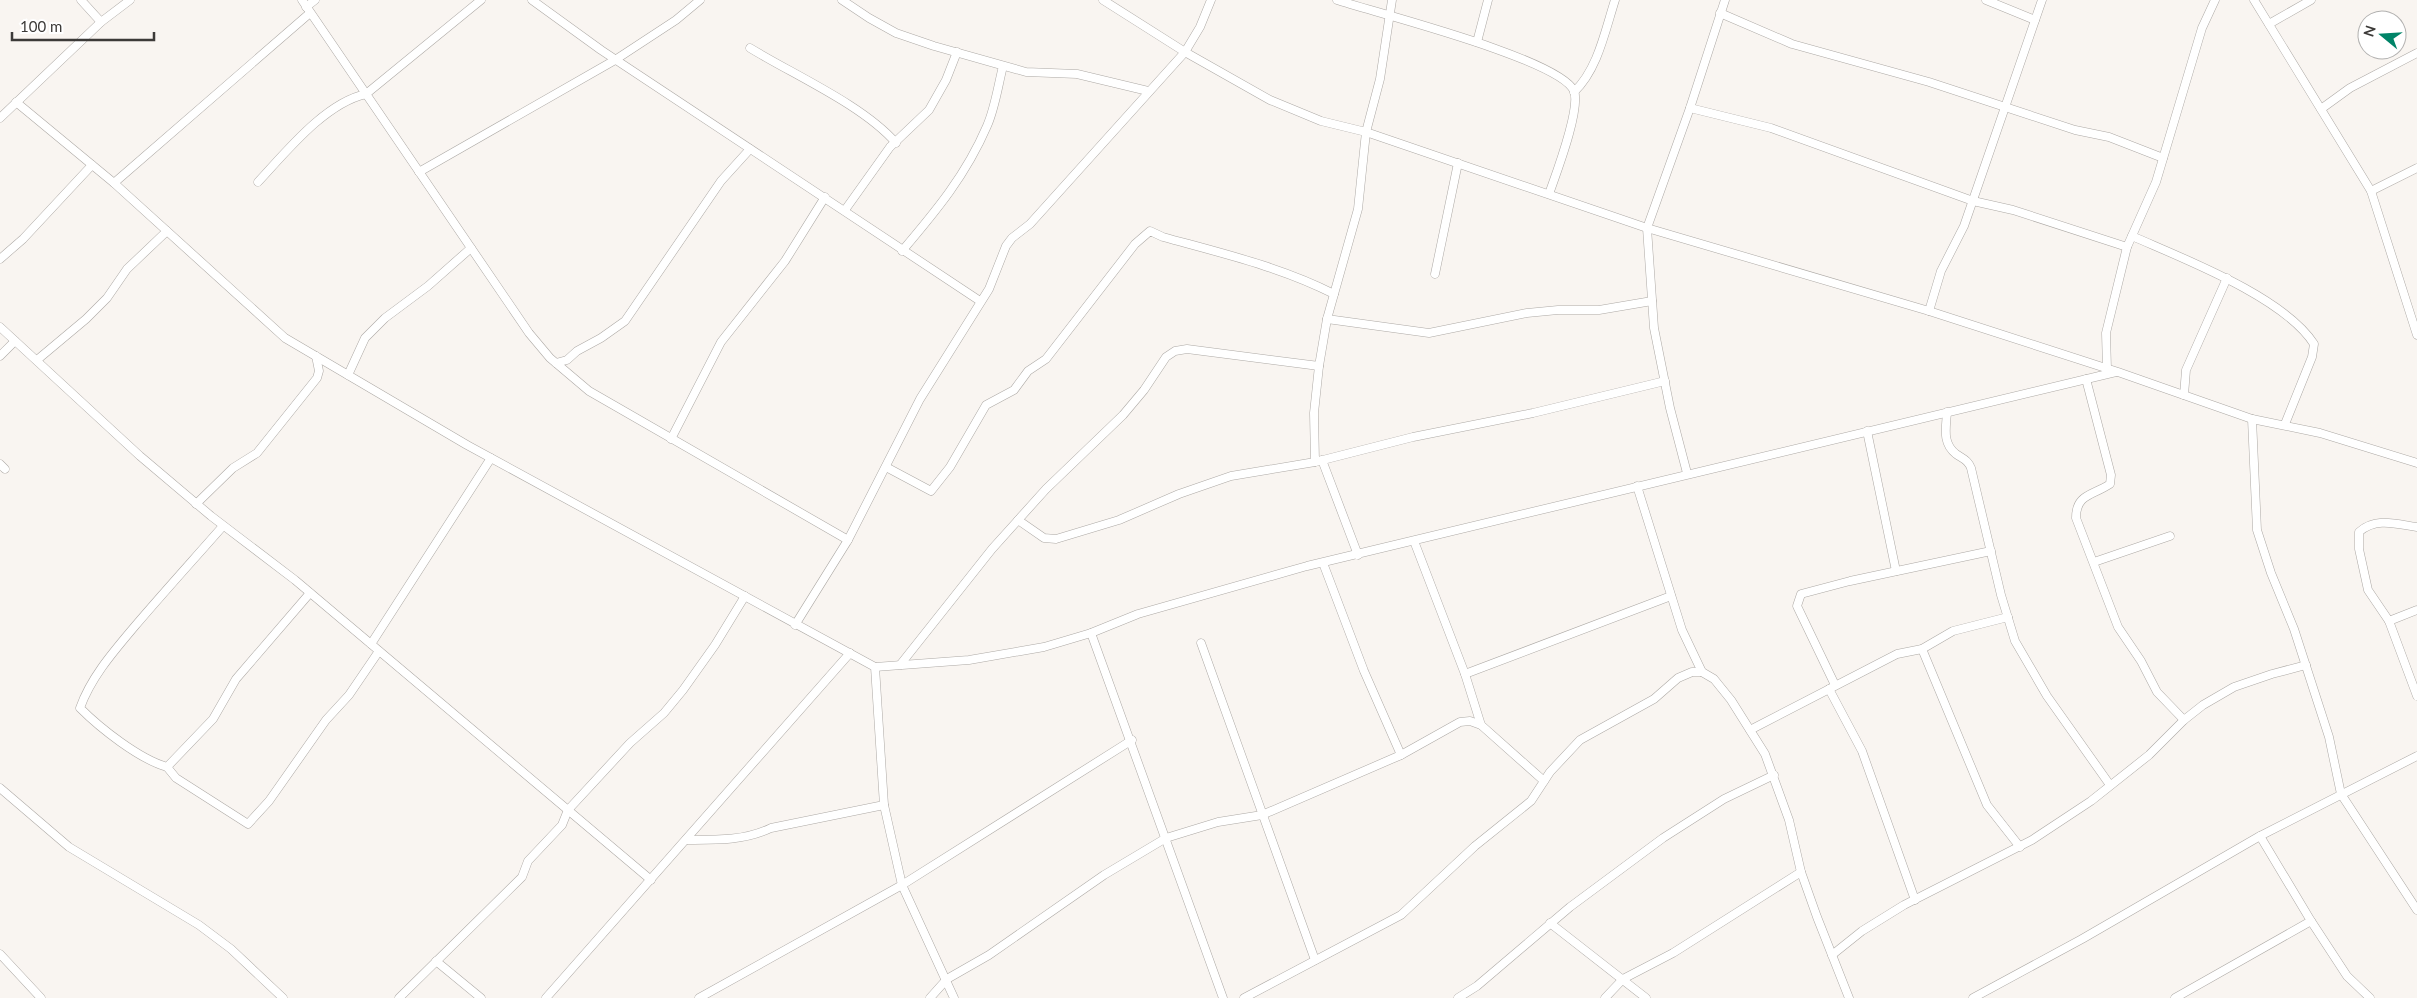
<svg xmlns="http://www.w3.org/2000/svg" width="2417" height="998" viewBox="0 0 2417 998" font-family="Lato,sans-serif">
<rect width="100%" height="100%" fill="#f9f5f1"/>
<g fill="none" stroke-linecap="round" stroke-linejoin="round">
<!-- minor casing -->
<g stroke="#ada9a5" stroke-width="9">
<g id="minor">
<path d="M81,0L101,22"/>
<path d="M302,0L529,333L550,358L589,391L848,540"/>
<path d="M532,0L601,50L980,301"/>
<path d="M842,0L869,18L896,33L934,46L1026,72L1077,74L1148,91"/>
<path d="M1103,0L1185,52L1270,100L1321,121L1366,132L1647,228L1929,311L2118,372L2252,419L2320,433L2417,463"/>
<path d="M1337,0C1376,13 1560,59 1574,91C1581,109 1556,174 1549,194"/>
<path d="M1986,0L2035,20"/>
<path d="M2254,0L2371,191L2417,335"/>
<path d="M306,7L315,0"/>
<path d="M1720,13L1792,44L1929,82L2075,130L2109,137L2163,158"/>
<path d="M2269,24L2311,0"/>
<path d="M1477,42L1488,0"/>
<path d="M750,48C794,75 863,105 896,143"/>
<path d="M1574,92C1598,69 1605,31 1615,0"/>
<path d="M16,102L114,183L285,338L467,445L875,667L884,805L902,885L954,998"/>
<path d="M1690,108L1771,128L1973,201L2013,210L2127,247"/>
<path d="M2321,109L2350,88L2417,53"/>
<path d="M0,118L101,22L130,0"/>
<path d="M419,172L615,60L676,20L700,0"/>
<path d="M258,182C286,152 325,103 366,94L481,0"/>
<path d="M114,183L310,13"/>
<path d="M2371,191L2417,168"/>
<path d="M845,210L890,147L929,110L946,80L957,52"/>
<path d="M2132,236C2184,259 2284,297 2314,344L2312,357L2285,424"/>
<path d="M902,251C936,211 966,175 987,126C995,108 998,86 1003,66"/>
<path d="M0,259L23,239L92,165"/>
<path d="M1435,274L1458,163"/>
<path d="M1929,311L1941,271L1964,226L2042,0"/>
<path d="M1327,319L1429,333L1527,313L1558,310H1599L1652,301"/>
<path d="M0,327L140,456L211,516L295,580L651,880"/>
<path d="M0,356L15,341"/>
<path d="M37,360L86,319L107,298L127,269L167,231"/>
<path d="M556,363L567,360L577,351L601,338L625,321L721,181L750,149"/>
<path d="M1319,366L1314,413L1315,462L1413,437L1533,413L1665,381"/>
<path d="M2107,369L2106,333L2127,247L2156,182L2202,28L2215,0"/>
<path d="M348,375L365,338L385,318L428,286L471,248"/>
<path d="M2086,379L2111,475L2110,484C2092,496 2076,494 2076,518L2118,627L2141,661L2157,692L2184,720"/>
<path d="M2184,395L2186,370L2227,278"/>
<path d="M1947,412C1946,428 1942,443 1956,454C1963,459 1968,460 1971,468L2001,595L2015,641L2047,696L2110,785"/>
<path d="M2252,419L2257,530L2271,573L2294,629L2329,737L2341,794L2417,910"/>
<path d="M1867,431L1896,571"/>
<path d="M671,439L721,342L785,261L825,197"/>
<path d="M1322,460L1358,555"/>
<path d="M0,464L5,469"/>
<path d="M886,467L931,491L950,467L986,405L1014,390L1028,371L1046,359L1135,244L1150,231L1163,237C1221,253 1281,267 1334,294"/>
<path d="M1687,473L1670,408L1654,328L1647,228L1690,108L1725,0"/>
<path d="M1637,486L1682,630L1702,672L1714,679L1731,700L1765,754L1789,820L1801,872L1817,917L1849,998"/>
<path d="M196,504L233,468L257,453L317,378L319,371L316,356"/>
<path d="M1018,520L1044,538L1056,539L1119,520L1179,494L1231,476L1315,462"/>
<path d="M223,526C194,559 164,592 135,626C114,651 91,677 80,708C100,728 139,759 167,767L213,719L236,679L310,593"/>
<path d="M2417,527C2396,524 2376,517 2359,532V549L2368,590L2389,621L2417,696"/>
<path d="M1414,541L1465,674L1481,725"/>
<path d="M2094,562L2170,536"/>
<path d="M1323,563L1364,671L1401,755"/>
<path d="M2389,621L2417,610"/>
<path d="M795,625L848,540L920,399L989,289L1006,246L1012,238L1030,224L1185,52L1200,27L1211,0"/>
<path d="M1091,633L1223,998"/>
<path d="M1201,643L1315,960"/>
<path d="M371,644L491,458"/>
<path d="M1922,649L1987,805L2020,847"/>
<path d="M900,665L992,549L1046,489L1123,415L1144,390L1166,357L1175,351L1187,349L1319,366L1327,319L1358,209L1366,132L1380,79L1392,0"/>
<path d="M875,667L969,660L1044,647L1091,633L1138,614L1307,566L2116,372"/>
<path d="M1465,674L1671,596"/>
<path d="M1835,685L1797,606L1801,594L1850,581L1991,551"/>
<path d="M1829,689L1862,751L1915,900"/>
<path d="M1750,730L1897,654L1922,649L1953,631L2008,617"/>
<path d="M167,767L176,778L248,824L269,801L326,720L349,695L379,651"/>
<path d="M0,788L69,847L199,925L231,949L283,998"/>
<path d="M686,840C715,840 744,841 771,828L884,805"/>
<path d="M2311,921L2347,976L2370,998"/>
<path d="M1550,923L1646,998"/>
<path d="M0,954L41,998"/>
<path d="M1832,955L1862,931L1904,905L2032,840L2091,801L2149,755L2184,720L2203,705L2234,687L2272,674L2306,665"/>
<path d="M436,961L481,998"/>
<path d="M399,998L522,877L528,861L562,825L568,810L630,743L664,713L683,690L715,645L745,596"/>
<path d="M546,998L850,653"/>
<path d="M699,998L902,885L1132,740"/>
<path d="M930,998L947,979L989,955L1104,875L1166,838L1218,822L1262,815L1401,755L1460,722L1470,721L1481,725L1544,781"/>
<path d="M1244,998L1401,915L1475,846L1531,801L1550,772L1580,740L1654,699L1678,678L1692,672H1702"/>
<path d="M1458,998L1477,986L1570,907L1663,838L1724,799L1774,775"/>
<path d="M1605,998L1623,979L1673,953L1801,872"/>
<path d="M1973,998L2082,939L2260,836L2417,756"/>
<path d="M2175,998L2311,921L2260,836"/>
</g>
</g>
<!-- minor -->
<use href="#minor" stroke="#fff" stroke-width="8"/>
</g>
<!-- north arrow -->
<g transform="translate(2382 35) rotate(288)"><circle r="24" fill="#ffffff" stroke="#b1b0af"/>
<path d="M0-4L9 19L0 12L-9 19Z" fill="#008468"/>
<text y="-8" font-size="14" font-weight="bold" text-anchor="middle" fill="#3c3a38">N</text>
</g>
<!-- scale -->
<path d="M12 32v8h142v-8" fill="none" stroke="#3c3a38" stroke-width="2.5"/>
<text x="20" y="32" font-size="15" fill="#3c3a38" stroke="#ffffff" stroke-width="4" paint-order="stroke">100 m</text>
</svg>
